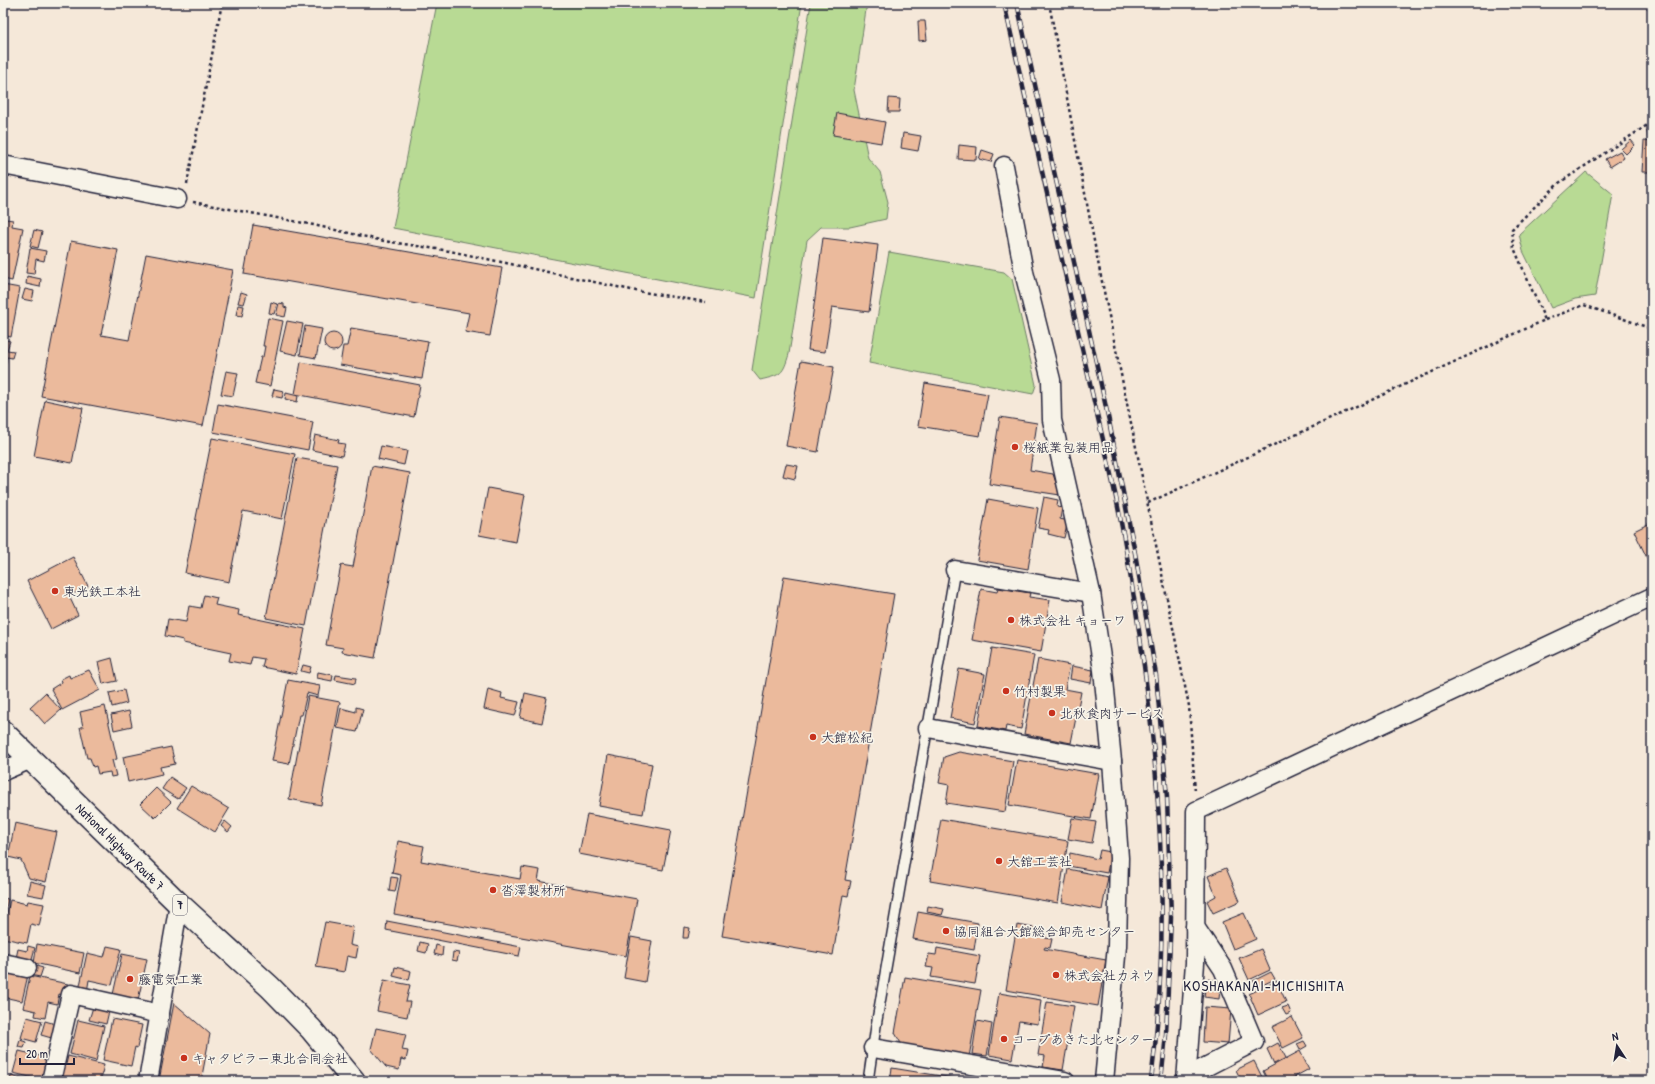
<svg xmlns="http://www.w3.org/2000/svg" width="1655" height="1084" viewBox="0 0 1655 1084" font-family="'Patrick Hand','Klee One',sans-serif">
<rect width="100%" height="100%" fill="#f5e8d9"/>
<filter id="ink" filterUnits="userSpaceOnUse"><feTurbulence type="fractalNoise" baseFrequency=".025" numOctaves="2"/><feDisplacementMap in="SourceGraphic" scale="8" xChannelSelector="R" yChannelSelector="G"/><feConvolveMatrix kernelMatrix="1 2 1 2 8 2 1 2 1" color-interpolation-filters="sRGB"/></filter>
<g filter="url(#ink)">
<!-- green -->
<g fill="#b8da94" stroke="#6d7e68">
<path d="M437,3H802L756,298L393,228Z"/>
<path d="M811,3H867L854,90L868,158L880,172L888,202L886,219L850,227H821L807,240L789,354C783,374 782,375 760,380L752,370Z"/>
<path d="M1586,172L1613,194L1595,296L1575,299L1551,308L1523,251L1519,234Z"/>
<path d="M889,252L1004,272L1012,279L1036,385L1033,394L869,363Z"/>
</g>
<!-- building -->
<g fill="#ebba9c" stroke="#22223b">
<path d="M918,21H925L927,40L919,41Z"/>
<path d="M889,98L900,99L899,112H888Z"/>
<path d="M837,113L885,122L881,143L833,135Z"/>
<path d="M1647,131H1652V138H1648Z"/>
<path d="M903,133L921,136L918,151L901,148Z"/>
<path d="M1631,140L1635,145L1626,154L1621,149Z"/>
<path d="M1644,141L1652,142V172H1642Z"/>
<path d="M959,145L977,147L976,160L958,159Z"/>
<path d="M982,150L994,154L991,162L979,159Z"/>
<path d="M1620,151L1624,158L1610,167L1605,159Z"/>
<path d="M6,219L13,220L12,226L23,228L12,281L3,279V223L5,224Z"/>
<path d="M253,225L502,268L490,336L465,332L469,313L244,274Z"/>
<path d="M34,230L42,232L38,248L30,246Z"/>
<path d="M823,238L878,245L869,312L832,307L825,352L808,350Z"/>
<path d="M71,241L118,250L101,335L129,340L146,254L233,270L203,426L41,396Z"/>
<path d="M30,248L46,251L44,261L36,259L34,274L26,273Z"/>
<path d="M27,276L41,279L40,287L26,284Z"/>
<path d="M3,285L20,288L11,337L3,335Z"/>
<path d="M25,289L34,291L32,301L22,299Z"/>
<path d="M241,292L247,294L244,304L238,303Z"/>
<path d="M271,302L277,304L274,314L269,313Z"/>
<path d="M279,303L284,304V307L287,308L285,317L276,315Z"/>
<path d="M238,305L244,306L242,316L236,315Z"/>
<path d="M268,318L283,321L270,386L255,383L261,357H263L265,346H263Z"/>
<path d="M287,321L303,324L297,355L280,351Z"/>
<path d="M305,326L322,329L316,358L300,355Z"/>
<path d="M351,328L428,341L422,379L340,365L343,346H347Z"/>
<circle cx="333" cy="342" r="9"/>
<path d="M3,339L10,341L7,350L14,351L12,358L7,357L3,376Z"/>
<path d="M801,361L834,367L818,452L786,446Z"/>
<path d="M301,362L420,385L414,417L295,394Z"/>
<path d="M226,371L238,373L233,396L221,394Z"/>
<path d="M925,383L988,394L980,436L918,426Z"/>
<path d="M274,389L284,391L282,398L272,396Z"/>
<path d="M286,393L298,396L297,402L285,399Z"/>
<path d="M45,400L83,408L72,463L34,456Z"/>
<path d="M218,404L313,422L308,450L213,432Z"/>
<path d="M1000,417L1037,423L1030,470L1053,474L1060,495L989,484Z"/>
<path d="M315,435L339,440L338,443L345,444L342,456L312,450Z"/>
<path d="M212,438L295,454L282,519L243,511L229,582L185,573Z"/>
<path d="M381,446L407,451L404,465L378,459Z"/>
<path d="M297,458L337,465L306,626L266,618Z"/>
<path d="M786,464L798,466L795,479L783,476Z"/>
<path d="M372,466L410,473L375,658L342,652L343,648L326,645L341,565L353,567Z"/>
<path d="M488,488L525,495L516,542L479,535Z"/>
<path d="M1044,497L1058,500L1057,507L1062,508L1060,519L1068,521L1064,538L1048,534L1049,530L1038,528Z"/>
<path d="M988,499L1038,508L1028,569L977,560Z"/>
<path d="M1652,522V555L1647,558L1634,531Z"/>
<path d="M73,557L88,586L69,596L78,615L51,629L27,581Z"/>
<path d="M784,576L894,594L845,880L851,881L848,896L843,895L833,955L722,936Z"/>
<path d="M998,588L1030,593L1029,597L1050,600L1041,652L972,640L981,589L997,592Z"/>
<path d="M204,595L217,598L215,605L239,610L238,615L305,629L296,674L262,667L264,659L252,657L250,665L229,661L231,653L183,643V640L165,636L168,619L186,622L189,606L201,608Z"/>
<path d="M992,648L1034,655L1021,729L1006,726L1005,731L978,726Z"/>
<path d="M112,658L117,681L103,684L98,662Z"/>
<path d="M1038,659L1070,665L1065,689L1081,692L1071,743L1024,734Z"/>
<path d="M303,665L311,667L309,673L301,671Z"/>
<path d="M1072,666L1093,670L1091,683L1070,679Z"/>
<path d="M959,669L985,674L975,723L950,718Z"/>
<path d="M89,670L100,690L62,710L51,689L62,682L61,679L69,675L70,678Z"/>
<path d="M318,672L333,675L332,681L317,678Z"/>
<path d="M336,675L356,678L355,684L335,680Z"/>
<path d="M288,680L320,686L318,696L307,693L302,715H299L289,764L272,761Z"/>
<path d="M488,689L502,693L501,698L519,702L515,716L484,709Z"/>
<path d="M124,690L127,703L112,707L109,693Z"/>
<path d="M45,693L61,710L45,724L30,707Z"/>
<path d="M525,693L547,698L542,723L520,718Z"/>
<path d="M308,696L340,702L321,805L289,799Z"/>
<path d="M105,706L117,759L112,760L116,776L111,777L110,772L98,774L96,766L93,767L90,758H87L80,727H83L80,712Z"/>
<path d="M356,707L363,709L357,732L337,728L341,708L356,712Z"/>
<path d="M129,711L132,726L114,730L111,715Z"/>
<path d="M171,747L175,764L160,767L162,774L128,782L123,757Z"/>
<path d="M959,752L1013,761L1005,812L946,803L949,785L939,783L944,757Z"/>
<path d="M608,755L652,764L643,814L599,806Z"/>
<path d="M1017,760L1099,774L1091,819L1009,805Z"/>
<path d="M170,777L186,788L178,799L162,789Z"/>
<path d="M191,786L229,809L215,832L177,808Z"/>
<path d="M156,788L171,802L155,818L140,804Z"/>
<path d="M587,814L671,830L663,870L579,854Z"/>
<path d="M1072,818L1096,822L1092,843L1068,839Z"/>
<path d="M941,819L1068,841L1058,903L930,881Z"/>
<path d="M225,821L232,827L228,832L221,826Z"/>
<path d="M15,823L57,832L46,882L29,878L21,860L8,857Z"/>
<path d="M398,841L424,846L421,861L520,879L522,867L540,870L538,881L637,899L626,956L394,914L401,875L392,873Z"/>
<path d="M1100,850L1111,852L1107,873L1068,866L1070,853L1098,859Z"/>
<path d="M1226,868L1240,901L1213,913L1207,901L1216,896L1208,876Z"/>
<path d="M1068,869L1108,877L1102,910L1062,902Z"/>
<path d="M391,877L398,878L395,892L389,891Z"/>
<path d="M30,881L46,885L43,897L27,894Z"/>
<path d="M3,898L8,899L3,921Z"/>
<path d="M10,900L27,904L28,901L44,904L39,926L31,924L27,943L3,938V931Z"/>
<path d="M928,906L944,909L942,915L927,912Z"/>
<path d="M918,912L978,923L974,950L913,939Z"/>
<path d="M1244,913L1256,939L1233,949L1222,922Z"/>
<path d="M387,921L521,947L519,956L386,930Z"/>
<path d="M325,922L353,927L350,945L358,947L356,958L347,956L344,972L316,967Z"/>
<path d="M1017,925L1046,930L1045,938L1052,939L1050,948L1045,947L1044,949L1106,960L1098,1006L1006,990Z"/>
<path d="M684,927L690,928L688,938H683Z"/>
<path d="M631,937L652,941L645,982L624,978Z"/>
<path d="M420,942L428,944L426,953L418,951Z"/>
<path d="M37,944L84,953L80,973L34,963Z"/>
<path d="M436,945L443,947L442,956L434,954Z"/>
<path d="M28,946L35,948L31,962L16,958L18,949L27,951Z"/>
<path d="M107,946L121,949L112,985L89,980L87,992L79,990L87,953L104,957Z"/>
<path d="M937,948L980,956L975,984L931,977L933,968L926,967L929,954L936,955Z"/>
<path d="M1261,949L1270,970L1249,980L1239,958Z"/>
<path d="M453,952L459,953L457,961L452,960Z"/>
<path d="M122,954L147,959L137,1005L112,999Z"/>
<path d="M33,965L43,968L40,977L30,975Z"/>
<path d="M395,967L411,971L409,980L393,976Z"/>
<path d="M3,970L28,975L22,1001L3,997Z"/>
<path d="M1271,972L1275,979L1256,988L1253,981Z"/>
<path d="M30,976L68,984L65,996L59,994L57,1004L48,1002L45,1018L35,1016L36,1011L23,1008Z"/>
<path d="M905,977L981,990L969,1057L902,1045L895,1033Z"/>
<path d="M1207,979L1214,980L1213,987H1206Z"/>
<path d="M384,980L410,985L406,1002H410L407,1017L377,1011Z"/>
<path d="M1277,981L1286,1002L1258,1015L1249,994Z"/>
<path d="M1205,989L1220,990L1219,999L1204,997Z"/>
<path d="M999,993L1041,1000L1038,1024L1019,1021L1012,1059L989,1055Z"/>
<path d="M1047,1002L1074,1006L1063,1070L1043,1067L1045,1056L1038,1055Z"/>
<path d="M174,1003L210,1034L201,1081H159Z"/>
<path d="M1288,1006L1291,1013L1286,1015L1282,1008Z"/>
<path d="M93,1007L109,1011L106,1024L89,1020Z"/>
<path d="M1205,1007L1231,1009L1228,1044L1203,1042Z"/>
<path d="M27,1017L42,1021L36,1042L21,1038Z"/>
<path d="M1292,1017L1303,1038L1283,1048L1272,1027Z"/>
<path d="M112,1019L142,1025L137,1048L135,1047L131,1066L103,1060Z"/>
<path d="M78,1020L104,1026L96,1061L70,1054Z"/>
<path d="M45,1021L59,1025L55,1039L41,1035Z"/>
<path d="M977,1021L992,1024L987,1056L972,1054Z"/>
<path d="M376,1028L406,1034L402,1050L408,1051L406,1060L401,1059L399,1070L386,1067L371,1049Z"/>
<path d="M20,1040L26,1042L24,1048L18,1047Z"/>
<path d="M1304,1041L1307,1046L1300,1050L1297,1044Z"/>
<path d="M1278,1043L1286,1058L1274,1064L1267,1049Z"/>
<path d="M19,1051L44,1057L43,1060L51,1062L47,1081L13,1073Z"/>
<path d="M1300,1051L1309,1069L1287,1081H1268L1263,1071Z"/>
<path d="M68,1056L104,1065L100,1081L88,1079L86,1081H62Z"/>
<path d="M1254,1061L1264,1081H1233L1240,1078L1236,1070Z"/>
<path d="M892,1068L972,1081H890Z"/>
<path d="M11,1076L27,1080V1081H10Z"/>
</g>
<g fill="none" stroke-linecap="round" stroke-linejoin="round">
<!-- service casing -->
<g stroke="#22223b" stroke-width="12">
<path id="service" d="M868,1081L876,1026L955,570"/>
</g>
<!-- minor casing -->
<g stroke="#22223b" stroke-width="21">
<g id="minor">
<path d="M3,165L177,199"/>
<path d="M1004,166L1024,272L1051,380L1052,420L1091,593L1103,670L1112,761L1119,858L1117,946L1104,1081"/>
<path d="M955,570L1091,593"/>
<path d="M928,728L1112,761"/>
<path d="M3,771L31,759"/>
<path d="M3,963L27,968"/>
<path d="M873,1048L1065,1081"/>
<path d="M1186,1077L1254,1042L1223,969L1195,927"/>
<path d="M51,1081L71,994L160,1014"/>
<path d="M148,1081L179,904"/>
<path d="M1186,1081L1195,963L1196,811L1652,597"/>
</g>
</g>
<!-- trunk casing -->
<g stroke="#22223b" stroke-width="25">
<g id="trunk">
<path id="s1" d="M3,732L179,904L270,987L311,1029L354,1081"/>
</g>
</g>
<!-- path -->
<g stroke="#22223b" stroke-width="2.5" stroke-dasharray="3 3" stroke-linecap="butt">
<path d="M1049,3L1098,262L1189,706L1195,792"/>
<path d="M187,184L222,3"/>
<path d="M193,202L309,224L384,241L450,251L636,291L706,302"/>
<path d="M1545,320L1584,305L1652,329"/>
<path d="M1148,503L1545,320L1514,248L1512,229L1559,183L1652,122"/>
</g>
<!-- service -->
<use href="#service" stroke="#f7f3e8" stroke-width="9"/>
<!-- minor -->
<use href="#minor" stroke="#f7f3e8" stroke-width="18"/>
<!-- trunk -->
<use href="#trunk" stroke="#f7f3e8" stroke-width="22"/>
<!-- rail casing -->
<g stroke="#22223b" stroke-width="4.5">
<g id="rail">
<path d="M1004,3C1033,130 1062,257 1090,384C1103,441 1118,498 1127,556C1157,728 1174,907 1151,1081"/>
<path d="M1017,3L1109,421L1135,553L1156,675L1167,797L1171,917L1166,1035L1161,1081"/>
</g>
</g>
<!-- rail -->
<use href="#rail" stroke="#f7f3e8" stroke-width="3" stroke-dasharray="9" stroke-linecap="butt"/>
</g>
</g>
<!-- markers -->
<g fill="#c8321e" stroke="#f7f3e8" stroke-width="1.5">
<circle cx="1015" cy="447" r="4"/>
<circle cx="55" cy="591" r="4"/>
<circle cx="1011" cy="620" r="4"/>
<circle cx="1006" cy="691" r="4"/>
<circle cx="1052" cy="713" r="4"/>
<circle cx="813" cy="737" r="4"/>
<circle cx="999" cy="861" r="4"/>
<circle cx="493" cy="890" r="4"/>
<circle cx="946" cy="931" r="4"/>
<circle cx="1056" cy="975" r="4"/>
<circle cx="130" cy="979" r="4"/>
<circle cx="1004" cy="1039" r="4"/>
<circle cx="184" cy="1058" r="4"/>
</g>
<g text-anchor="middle" stroke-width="3.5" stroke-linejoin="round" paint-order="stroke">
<!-- shield labels -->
<rect fill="#f7f3e8" stroke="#62616f" stroke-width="1" x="173" y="895" width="14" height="20" rx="3"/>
<g font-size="12" font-weight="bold" fill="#22223b">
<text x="180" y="909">7</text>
</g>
<!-- poi labels -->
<g font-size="13" fill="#22223b" stroke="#f7f3e8" text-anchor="start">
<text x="1023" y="452">桜紙業包装用品</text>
<text x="63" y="596">東光鉄工本社</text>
<text x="1019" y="625">株式会社 キョーワ</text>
<text x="1014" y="696">竹村製果</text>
<text x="1060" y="718">北秋食肉サービス</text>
<text x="821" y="742">大館松紀</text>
<text x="1007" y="866">大舘工芸社</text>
<text x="501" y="895">沓澤製材所</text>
<text x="954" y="936">協同組合大館総合卸売センター</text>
<text x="1064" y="980">株式会社カネウ</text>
<text x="138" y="984">藤電気工業</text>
<text x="1012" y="1044">コープあきた北センター</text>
<text x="192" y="1063">キャタピラー東北合同会社</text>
</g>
<!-- street labels -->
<g font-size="13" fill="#22223b" stroke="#f7f3e8">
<text dy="5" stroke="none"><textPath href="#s1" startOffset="164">National Highway Route 7</textPath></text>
</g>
<!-- quarter labels -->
<g font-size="15" letter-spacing="1" fill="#22223b" stroke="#f7f3e8">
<text x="1264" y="991">KOSHAKANAI-MICHISHITA</text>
</g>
</g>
<!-- margin -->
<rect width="1655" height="1084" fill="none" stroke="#f7f3e8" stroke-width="16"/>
<rect x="8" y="8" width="1639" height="1068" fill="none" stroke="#22223b" stroke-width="1.5" filter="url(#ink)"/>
<!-- north arrow -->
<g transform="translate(1617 1046) rotate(348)" stroke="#f7f3e8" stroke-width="3" paint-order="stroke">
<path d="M0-3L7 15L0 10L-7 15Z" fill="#22223b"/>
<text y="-6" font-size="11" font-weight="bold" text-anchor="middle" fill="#22223b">N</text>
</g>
<!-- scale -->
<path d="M20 1058v6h54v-6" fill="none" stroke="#22223b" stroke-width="2"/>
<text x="26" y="1058" font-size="12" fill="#22223b" stroke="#f7f3e8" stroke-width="3" paint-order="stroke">20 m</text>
</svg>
